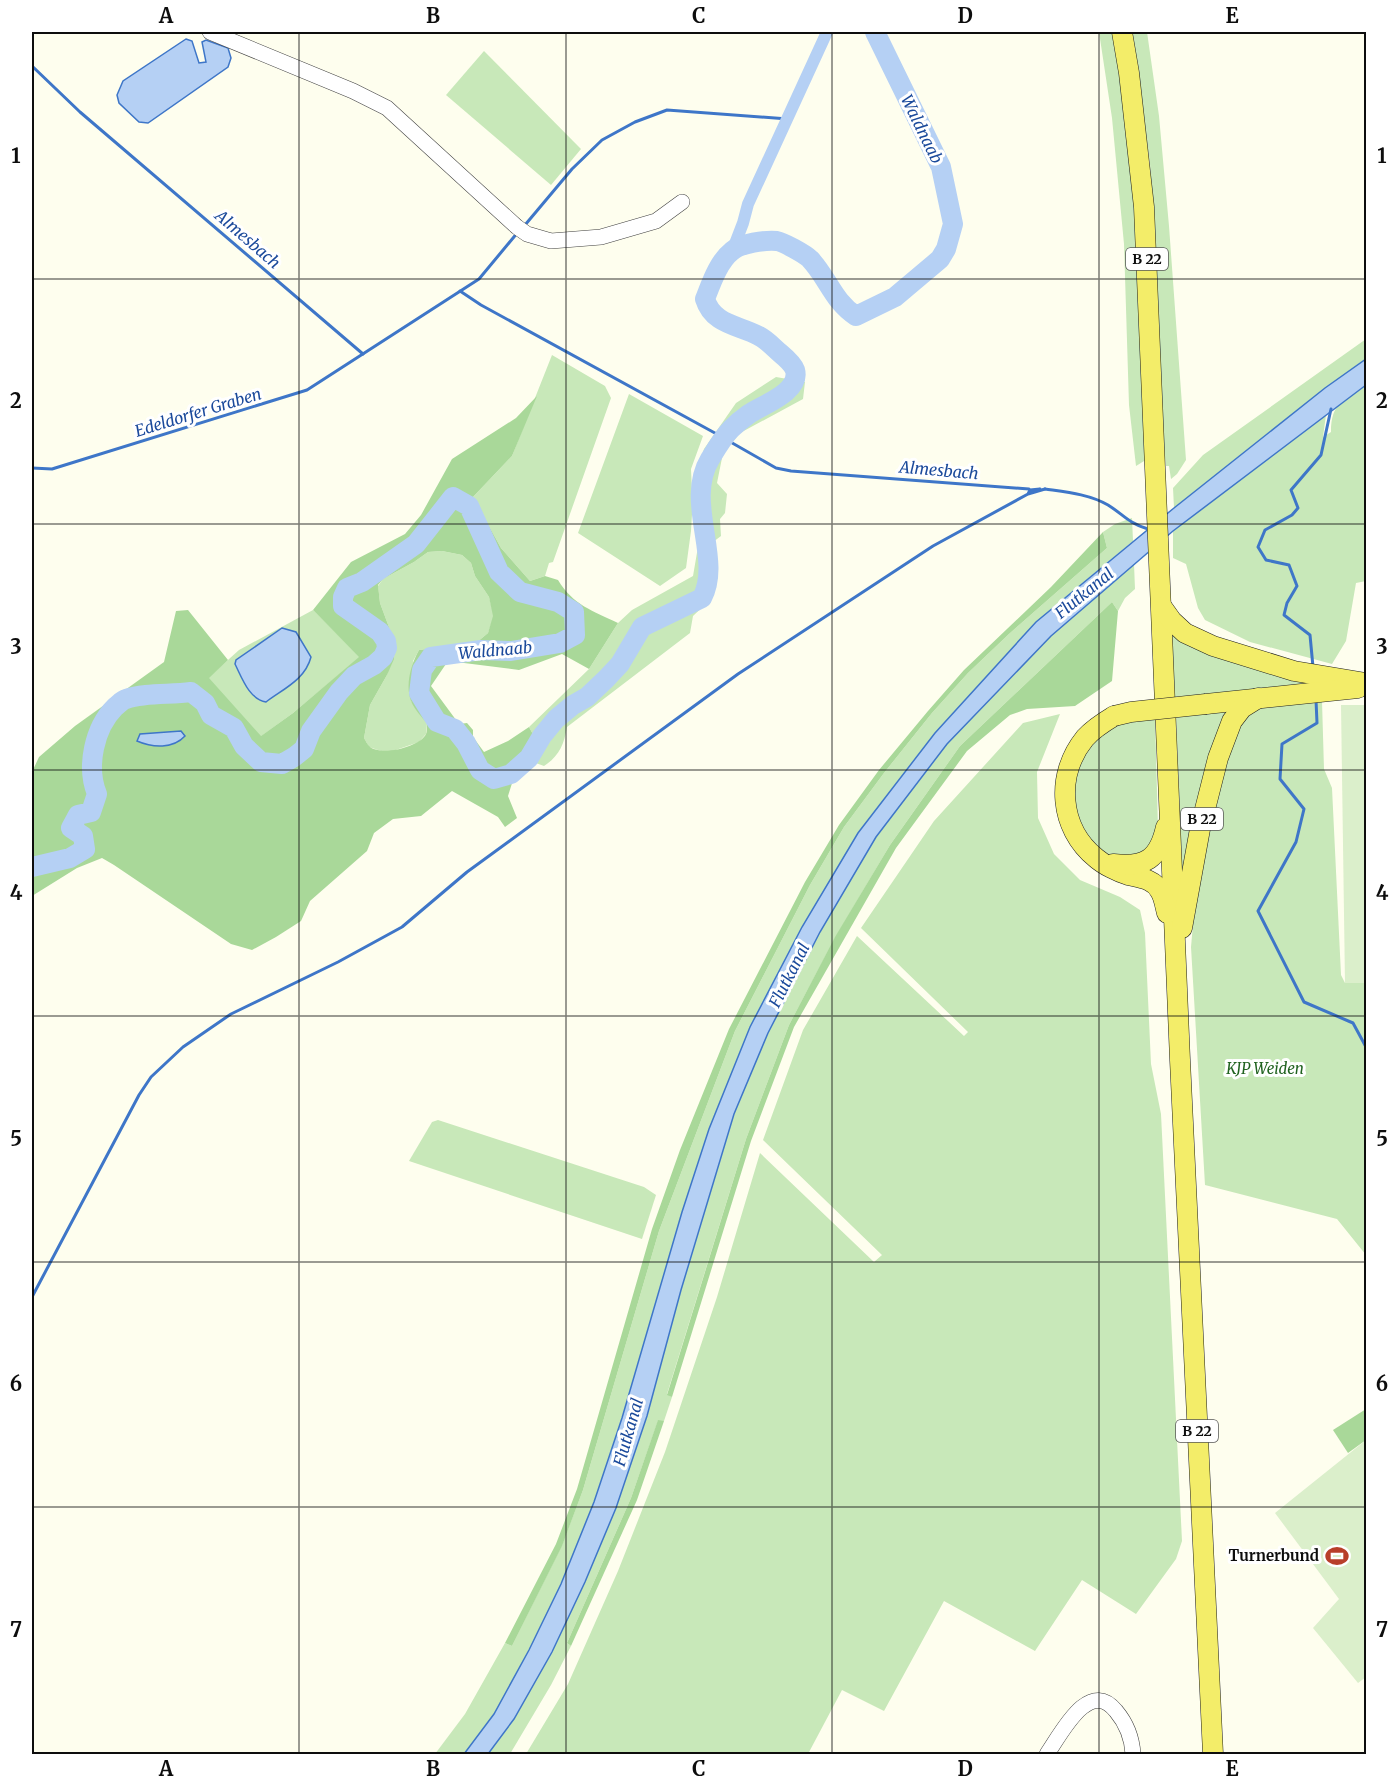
<svg xmlns="http://www.w3.org/2000/svg" width="1398" height="1786" viewBox="0 0 1398 1786" font-family="Merriweather,serif">
<rect width="100%" height="100%" fill="#fefeee"/>
<!-- green -->
<g fill="#c8e8b9">
<path d="M1099,32H1113C1139,172 1141,316 1149,458L1136,466L1129,405L1124,244L1112,118Z"/>
<path d="M1131,32H1147L1159,116L1169,226L1186,460L1177,474L1171,479L1169,466H1166L1163,438L1155,244L1150,164Z"/>
<path d="M484,51L581,149L551,185L446,95Z"/>
<path d="M1366,339V359L1325,388L1174,508L1173,488L1203,455Z"/>
<path d="M552,355L605,386L611,398L553,562L549,563L545,576L530,581L501,548L473,497L512,456Z"/>
<path d="M776,377L805,382L803,399L740,433L723,453L717,483L727,494L725,513L720,519L721,536L713,542L712,598L693,616L690,633L567,727C564,745 559,756 544,766L533,762V757L541,749L529,727L589,669L618,623L632,610L693,576L699,541L693,498L691,531L686,568L660,586L578,533L629,394L703,436L691,469L692,491L704,449L736,403Z"/>
<path d="M1366,385V581L1356,583L1346,641L1332,664L1250,642L1205,620L1198,608L1186,564L1173,558V531L1326,415L1323,437L1331,432C1331,402 1344,401 1366,385Z"/>
<path d="M1132,518L1133,541L1036,622L935,733L858,833L802,927L750,1027L709,1129L682,1212L622,1418L594,1502L561,1584L529,1650L494,1714L464,1754H435L465,1714L505,1643L512,1646L562,1545L583,1490L659,1231L735,1031L810,885L844,827L884,773L932,713L968,673L1009,634L1107,548L1103,532L1115,524Z"/>
<path d="M442,551L462,555L471,563L475,576L489,597L494,616L488,633L476,643L419,650L413,661L411,701L427,724L426,734L419,742L390,752L381,751L369,747L364,738L370,705L387,675L393,638L380,603L378,586L383,579L414,562L428,552Z"/>
<path d="M1134,564L1135,589L1125,598L1118,611L1112,602L960,746L890,845L835,938L789,1025L746,1139L667,1394L672,1397L664,1421H658L631,1498L567,1643L571,1646L551,1685L510,1754H488L514,1719L552,1652L585,1582L647,1416L681,1290L734,1114L768,1033L820,932L876,837L947,744L1051,636Z"/>
<path d="M313,610L360,657L293,713L260,737L208,678L239,650Z"/>
<path d="M1175,632L1319,682L1241,691L1175,697L1171,636Z"/>
<path d="M1322,701L1324,769L1332,788L1341,975L1345,983H1366V1255L1337,1219L1205,1185L1191,947L1197,879L1210,807L1238,722L1260,707Z"/>
<path d="M1225,712L1226,713L1183,891L1176,716Z"/>
<path d="M1060,714L1037,772L1038,818L1054,854L1080,880L1120,897L1140,910L1145,933L1151,1064L1161,1114L1182,1541L1176,1559L1136,1614L1082,1580L1035,1651L944,1601L884,1711L842,1690L808,1754H526L568,1684L618,1571L665,1452L717,1297L760,1153L874,1262L882,1255L763,1140L803,1030L857,936L964,1036L968,1032L861,928L934,821L1023,723Z"/>
<path d="M1155,717L1158,828L1153,844L1144,856L1114,860C1108,856 1100,852 1094,847C1068,822 1067,778 1088,751C1092,745 1096,737 1102,733C1118,723 1137,721 1155,717Z"/>
<path d="M438,1120L644,1187L656,1195L642,1239L409,1161L432,1122Z"/>
</g>
<!-- forest -->
<g fill="#a9d899" fill-rule="evenodd">
<path d="M537,396L512,456L473,497L501,548L530,581L545,576L558,580C573,605 593,611 618,623L589,669L562,654L519,670L448,661L431,686L459,724L467,723L473,730V737L484,752L508,741L529,727L541,749L513,780L508,796L517,818L505,827L498,817L452,791L421,816L393,819L374,833L367,851L310,901L301,921L276,937L252,950L231,944L114,865L102,858L77,868L32,896V772L39,757L75,726L164,662L176,611L188,610L228,660L209,678L261,736L293,713L359,657L313,610L351,562L405,534L421,515L452,459L516,418ZM442,551L462,555L471,563L475,576L489,597L493,616L488,633L476,643L419,650C411,664 405,685 411,701C414,709 422,717 427,724C427,725 427,733 426,734C420,747 380,757 369,746C367,744 366,741 364,738L370,705L387,675L394,659L393,638L380,603L378,585L383,579L414,562L428,552Z"/>
<path d="M1103,532L1107,548L1009,634L968,673L932,713L884,773L844,827L810,885L735,1031L659,1231L583,1490L562,1546L512,1646L505,1643L556,1544L577,1489L652,1229L680,1150L729,1029L805,882L839,825L879,770L928,711L964,670L1051,587Z"/>
<path d="M1112,602L1118,611L1112,681L1075,706L1027,709L1010,715L967,751L896,848L794,1027L751,1141L672,1397L667,1395L746,1139L789,1025L835,937L890,845L960,746Z"/>
<path d="M1366,1409V1440L1348,1453L1333,1430Z"/>
<path d="M658,1420L664,1421L637,1500L571,1646L567,1643L631,1498Z"/>
</g>
<!-- pitch -->
<g fill="#dbefcb">
<path d="M1341,705H1366V983H1345Z"/>
<path d="M1366,1440V1677L1358,1683L1313,1628L1339,1599L1275,1513Z"/>
</g>
<!-- water -->
<g fill="#b5d0f4" stroke="#3e76c8" stroke-width="1.5">
<path d="M186,39L192,41L199,63L206,62L202,42L206,40L228,48L231,58L228,67L148,123L139,122L119,103L117,95L123,81Z"/>
<path d="M1366,359V385L1173,531L1051,636L947,744L876,837L820,932L768,1033L734,1114L681,1290L647,1416L616,1508L585,1582L552,1652L514,1719L488,1754H464L494,1714L529,1650L561,1584L594,1502L622,1418L682,1212L709,1129L750,1027L802,927L858,833L935,733L1036,622L1174,508L1325,388Z"/>
<path d="M282,628L296,632L311,657C305,680 283,689 266,702C249,699 242,678 235,664L236,660Z"/>
<path d="M181,731L185,736C173,749 153,748 137,741L140,734Z"/>
</g>
<g fill="none" stroke-linecap="round" stroke-linejoin="round">
<!-- stream -->
<g stroke="#3e76c8" stroke-width="3">
<path d="M32,66L80,112L363,354"/>
<path d="M525,225L572,169L602,140L635,122L667,110L788,119"/>
<path d="M460,291L481,305L724,438"/>
<path d="M727,440L776,468L791,471L1029,489"/>
<path d="M32,468L52,469L307,390L479,279L518,232"/>
<path d="M1045,489C1066,492 1089,494 1108,505C1124,515 1128,523 1148,529"/>
<path d="M1313,667L1310,635L1284,615L1287,603L1297,586L1289,565L1266,560L1258,547L1265,530L1292,515L1298,508L1291,490L1321,455L1331,409"/>
<path d="M1316,700L1317,723L1282,744L1280,779L1304,809L1296,842L1258,911L1304,1002L1353,1023L1366,1047"/>
<path d="M32,1297L139,1095L151,1077L183,1047L231,1014L338,962L402,927L467,872L738,674L933,546L1028,494L1030,490L1040,489L1028,494L1045,489"/>
</g>
<!-- canal -->
<path stroke="#b5d0f4" stroke-width="12" d="M733,249L743,223L748,204L827,32"/>
<!-- river -->
<path stroke="#b5d0f4" stroke-width="20" d="M32,867L70,858L85,849L83,836L71,828L78,815L91,812L97,794C86,767 94,728 115,707C119,704 122,700 126,699C146,692 170,695 191,692L205,703L211,715L234,728L244,746L261,762L282,764L294,757L304,749L311,731L339,692L354,676L374,665L383,657L387,648L386,641L380,632L343,606V597L347,588L362,582L416,544L453,497L469,506L499,572L520,592L558,602L574,612L575,635L560,643L511,651L481,650L431,657L422,670L419,693L437,722L455,729L466,743L480,770L494,779L511,774L529,758L542,736L556,719L573,705L587,697L606,679L620,664L642,627L702,598C723,559 684,502 710,459C716,449 723,437 731,429C736,424 742,419 749,414C762,405 801,392 795,370C793,364 786,358 780,353C774,348 767,340 759,336C739,325 713,325 705,299C711,284 718,262 732,251C741,243 765,240 777,241C783,242 805,254 810,259C828,278 833,301 856,316L895,297L940,259L946,249L953,224L941,167L875,32"/>
<!-- minor casing -->
<g stroke="#404040" stroke-width="16">
<g id="minor">
<path d="M210,32L353,91L387,108L517,227L527,234L551,241L601,237L656,221L682,202"/>
<path d="M1047,1754C1061,1734 1089,1677 1116,1711C1127,1724 1132,1738 1133,1754"/>
</g>
</g>
<!-- major casing -->
<g stroke="#1e1e1e" stroke-width="21">
<g id="major">
<path d="M1122,32L1129,73L1144,207L1180,1060L1213,1754"/>
<path d="M1162,607L1172,621L1185,633L1213,646L1294,671L1366,683"/>
<path d="M1206,704L1358,688"/>
<path d="M1114,716C1104,722 1093,729 1085,738C1055,775 1059,828 1096,858C1104,865 1118,872 1128,875C1140,878 1154,879 1160,891C1164,897 1165,906 1167,913"/>
<path d="M1113,864C1145,868 1159,859 1166,827"/>
<path d="M1182,928L1200,829L1218,758L1232,721L1242,708L1258,698"/>
</g>
</g>
<!-- minor -->
<use href="#minor" stroke="#fff" stroke-width="15"/>
<!-- major -->
<use href="#major" stroke="#f3ed69" stroke-width="20"/>
<!-- major-bridge casing -->
<g stroke="#1e1e1e" stroke-width="21" stroke-linecap="butt">
<path id="major-bridge" d="M1114,716L1131,712L1206,704"/>
</g>
<!-- major-bridge -->
<use href="#major-bridge" stroke="#f3ed69" stroke-width="20"/>
</g>
<!-- grid -->
<path fill="none" stroke="#0d0d0d" stroke-width="1.5" stroke-opacity="0.55" d="M299,32V1754M566,32V1754M832,32V1754M1099,32V1754M32,279H1366M32,524H1366M32,770H1366M32,1016H1366M32,1262H1366M32,1507H1366"/>
<!-- icons -->
<defs>
<g id="stadium-bare" transform="scale(1.8)"><path d="M0-5a6.5 5 0 1 0 0 10a6.5 5 0 1 0 0-10ZM-3.5-1.8h7v3.6h-7Z" fill="#b83f2a" stroke="#fff" stroke-width="2.5" paint-order="stroke"/></g>
</defs>
<g fill-rule="evenodd">
<use href="#stadium-bare" x="1337" y="1556"/>
</g>
<g text-anchor="middle" stroke-width="6" stroke-linejoin="round" paint-order="stroke">
<!-- shield labels -->
<g fill="#fff" stroke="#565656" stroke-width="1.5">
<rect x="1126" y="248" width="42" height="22" rx="4.5"/>
<rect x="1181" y="808" width="42" height="22" rx="4.5"/>
<rect x="1176" y="1420" width="42" height="22" rx="4.5"/>
</g>
<g font-size="14" font-weight="bold" fill="#0d0d0d">
<text x="1147" y="264">B 22</text>
<text x="1202" y="824">B 22</text>
<text x="1197" y="1436">B 22</text>
</g>
<!-- park labels -->
<g font-size="15" font-style="italic" fill="#216320" stroke="#fff">
<text x="1265" y="1074">KJP Weiden</text>
</g>
<!-- poi labels -->
<g font-size="15" font-weight="bold" fill="#0d0d0d" stroke="#fff" text-anchor="end">
<text x="1319" y="1561">Turnerbund</text>
</g>
<!-- water labels -->
<g font-size="16" font-style="italic" fill="#1b4a9b" stroke="#fff">
<text transform="translate(922 129) rotate(64)" y="6">Waldnaab</text>
<text transform="translate(248 239) rotate(41)" y="6">Almesbach</text>
<text transform="translate(198 412) rotate(-17)" y="6">Edeldorfer Graben</text>
<text transform="translate(939 470) rotate(5)" y="6">Almesbach</text>
<text transform="translate(1084 593) rotate(-39)" y="6">Flutkanal</text>
<text transform="translate(495 650) rotate(-5)" y="6">Waldnaab</text>
<text transform="translate(789 975) rotate(-63)" y="6">Flutkanal</text>
<text transform="translate(628 1432) rotate(-74)" y="6">Flutkanal</text>
</g>
</g>
<!-- border -->
<rect width="1398" height="1786" fill="none" stroke="#ffffff" stroke-width="66"/>
<rect x="33" y="33" width="1332" height="1720" fill="none" stroke="#0d0d0d" stroke-width="2"/>
<g font-size="20" text-anchor="middle" font-weight="bold" fill="#0d0d0d">
<text x="166" y="23">A</text>
<text x="433" y="23">B</text>
<text x="699" y="23">C</text>
<text x="965" y="23">D</text>
<text x="1232" y="23">E</text>
<text x="16" y="163">1</text>
<text x="1382" y="163">1</text>
<text x="16" y="408">2</text>
<text x="1382" y="408">2</text>
<text x="16" y="654">3</text>
<text x="1382" y="654">3</text>
<text x="16" y="900">4</text>
<text x="1382" y="900">4</text>
<text x="16" y="1146">5</text>
<text x="1382" y="1146">5</text>
<text x="16" y="1391">6</text>
<text x="1382" y="1391">6</text>
<text x="16" y="1637">7</text>
<text x="1382" y="1637">7</text>
<text x="166" y="1776">A</text>
<text x="433" y="1776">B</text>
<text x="699" y="1776">C</text>
<text x="965" y="1776">D</text>
<text x="1232" y="1776">E</text>
</g>
</svg>
